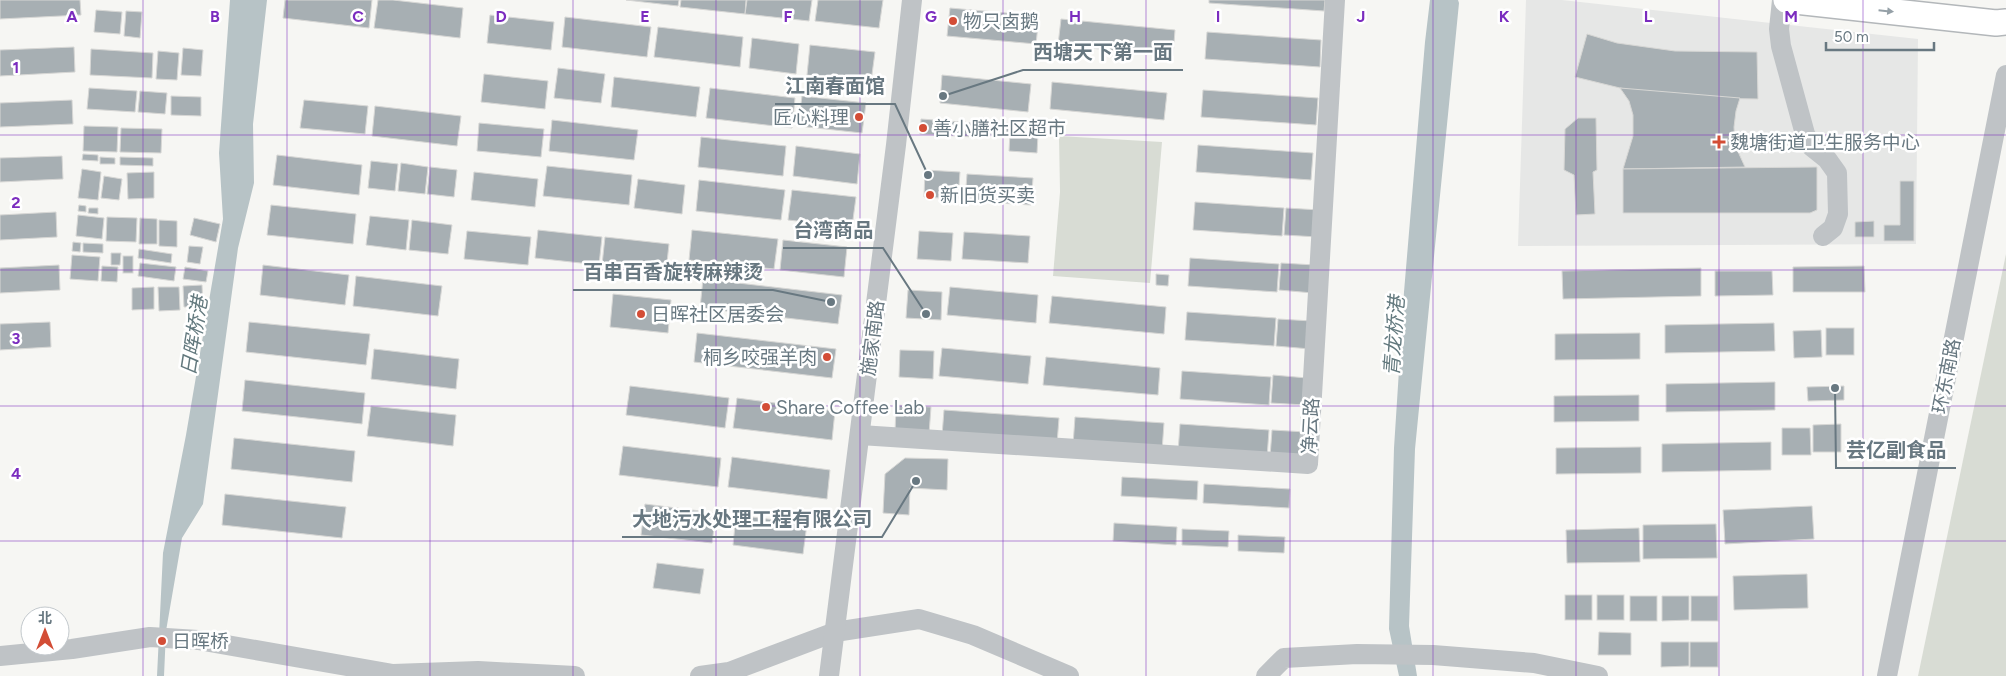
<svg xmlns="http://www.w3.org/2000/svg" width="2006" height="676" viewBox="0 0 2006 676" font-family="Figtree,'Noto Sans SC',sans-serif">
<rect width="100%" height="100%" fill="#f6f6f3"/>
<!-- built -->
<path fill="#e6e7e6" d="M1526,0H1562L1918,39L1916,244L1518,246Z"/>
<!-- green -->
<g fill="#d8dcd4">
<path d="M1059,136L1162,142L1150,283L1053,276L1060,192Z"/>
<path d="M2006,254V676H1918Z"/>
</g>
<!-- water -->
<g fill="#b7c3c6">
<path d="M230,0H267L253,124L254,183L238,248L203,504L182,538L166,631L164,676H157L163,553L186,435L223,219L219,153Z"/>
<path d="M1430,0H1458L1459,3L1415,449L1409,626L1417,676H1399L1389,629L1394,448L1404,292L1425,42Z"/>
</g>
<!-- building -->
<g fill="#a7afb3" stroke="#d7d7d5">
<path d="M0,0H80L81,15L0,19Z"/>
<path d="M285,0H372L369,28L283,18Z"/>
<path d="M378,0H393L463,8L460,38L374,28Z"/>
<path d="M626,0H679L678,6Z"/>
<path d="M681,0H746L745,14L680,7Z"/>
<path d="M747,0H812L809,21L745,14Z"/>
<path d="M818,0H883L879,28L815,21Z"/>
<path d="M1209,0H1325L1324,11L1209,3Z"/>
<path d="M950,8L1039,16L1036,44L947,36Z"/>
<path d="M96,10L122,12L120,34L94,32Z"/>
<path d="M126,11L142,12L140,38L124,36Z"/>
<path d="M490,15L554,22L551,50L487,43Z"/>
<path d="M565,17L651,27L647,57L562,47Z"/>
<path d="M1061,19L1175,30L1173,56L1058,45Z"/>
<path d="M658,27L743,37L740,67L654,57Z"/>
<path d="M1207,32L1321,40L1320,67L1205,59Z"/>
<path d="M1587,34L1617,43L1675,51L1757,52L1758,99L1695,98L1661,95L1620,88L1575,77Z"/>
<path d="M752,38L799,44L796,74L749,68Z"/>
<path d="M810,45L875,52L871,82L807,75Z"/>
<path d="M74,47L75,72L0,76V50Z"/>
<path d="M183,48L203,50L201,76L181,75Z"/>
<path d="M91,49L153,53L152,78L90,75Z"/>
<path d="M158,51L179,53L177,80L156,79Z"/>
<path d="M558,68L605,74L601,103L554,98Z"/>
<path d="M484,74L548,81L545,109L481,102Z"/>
<path d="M942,75L1031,84L1028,112L940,103Z"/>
<path d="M614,77L700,87L696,117L611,107Z"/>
<path d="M1052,82L1167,93L1164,120L1050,109Z"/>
<path d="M89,88L137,91L135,112L87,109Z"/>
<path d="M710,88L795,98L792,128L706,118Z"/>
<path d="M1620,88L1740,98L1736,111L1734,127L1735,145L1745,167L1623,169L1633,136V115L1629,101Z"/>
<path d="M1203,90L1318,98L1316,125L1201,117Z"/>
<path d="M140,91L167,93L165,114L138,112Z"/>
<path d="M171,96L201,97V116L171,115Z"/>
<path d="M802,96L866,103L862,133L798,126Z"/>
<path d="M72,100L73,124L0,127V103Z"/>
<path d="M304,100L368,106L365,134L300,128Z"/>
<path d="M375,106L461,116L457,146L372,136Z"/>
<path d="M1578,118H1596L1597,170L1593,172L1595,214L1576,215L1574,175L1564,170L1565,129Z"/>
<path d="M921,119L975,123L974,137L920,134Z"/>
<path d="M552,120L638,130L634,160L549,151Z"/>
<path d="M981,122L1009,123L1008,137L980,135Z"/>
<path d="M479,123L544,129L541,157L477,151Z"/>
<path d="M84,126L118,127L117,152L83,151Z"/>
<path d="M121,128L162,129L161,153L120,152Z"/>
<path d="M1010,133L1038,134L1037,153L1009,151Z"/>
<path d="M701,137L786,146L783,176L698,167Z"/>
<path d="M1198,145L1313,153L1311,180L1196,172Z"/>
<path d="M796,146L860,154L857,184L793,176Z"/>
<path d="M83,154L98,155V161L82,160Z"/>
<path d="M277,155L362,165L359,195L273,185Z"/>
<path d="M62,156L63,179L0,182V158Z"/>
<path d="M100,157L115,158V164H100Z"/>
<path d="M120,157L153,158V166L120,165Z"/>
<path d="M371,161L398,164L395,191L368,188Z"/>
<path d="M401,163L428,167L425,194L398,191Z"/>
<path d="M547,166L632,175L629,205L543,196Z"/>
<path d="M430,167L457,170L454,197L427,194Z"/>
<path d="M1817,167V210L1810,213H1623V169Z"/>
<path d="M82,169L101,172L98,200L78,198Z"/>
<path d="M925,170L960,172L958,199L924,197Z"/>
<path d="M154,172V198L128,199L127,173Z"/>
<path d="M474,172L538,179L535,207L471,200Z"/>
<path d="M967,174L1033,178L1031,205L965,201Z"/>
<path d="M104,176L122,179L119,200L101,198Z"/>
<path d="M638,179L685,185L682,214L634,208Z"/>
<path d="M699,180L785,190L781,220L696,211Z"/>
<path d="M1900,181H1914V241H1884V225H1900Z"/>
<path d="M792,190L856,197L852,227L788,220Z"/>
<path d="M1195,202L1284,208L1282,236L1193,230Z"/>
<path d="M79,205L86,206V212L78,211Z"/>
<path d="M271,205L356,214L353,244L267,235Z"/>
<path d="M89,208H98V214L88,213Z"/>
<path d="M1286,208L1320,210L1318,237L1284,235Z"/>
<path d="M56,212L57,237L0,240V215Z"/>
<path d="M78,215L104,218L102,239L76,236Z"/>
<path d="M370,216L409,220L406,250L366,245Z"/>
<path d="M107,217L137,218L136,242L106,241Z"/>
<path d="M140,218L157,219V244H139Z"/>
<path d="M194,218L220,224L216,242L190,235Z"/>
<path d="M159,220L177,221V247L159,246Z"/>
<path d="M412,220L452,225L448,254L409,250Z"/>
<path d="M1874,221V237H1855V222Z"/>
<path d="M538,230L602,237L599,265L535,258Z"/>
<path d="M692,230L778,239L774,269L689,260Z"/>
<path d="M467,231L531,237L528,265L464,259Z"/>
<path d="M919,231L953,233L951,261L917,259Z"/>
<path d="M964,232L1030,236L1028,263L962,259Z"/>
<path d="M605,237L669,244L666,272L602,265Z"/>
<path d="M783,240L847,247L844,277L780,270Z"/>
<path d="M73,242L81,243L80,252L72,251Z"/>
<path d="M83,243L103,244V253L83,252Z"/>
<path d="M189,246L203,247L200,264L187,262Z"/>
<path d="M139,249L172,254L171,263L138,258Z"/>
<path d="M111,253H121L120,265H111Z"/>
<path d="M72,255L100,257L98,281L70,279Z"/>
<rect x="123" y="256" width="10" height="17"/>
<path d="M1190,258L1279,264L1277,292L1188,286Z"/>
<path d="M140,263L176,267L174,281L138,276Z"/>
<path d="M1281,263L1315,265L1313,293L1279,290Z"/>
<path d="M59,265L60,290L0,293V268Z"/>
<path d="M263,265L349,275L345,305L260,295Z"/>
<path d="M102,266L118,267L117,282L101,281Z"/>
<path d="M1864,266L1865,292H1793V267Z"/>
<path d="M185,267L208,271L206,282L183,279Z"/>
<path d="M1701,268V296L1563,299L1562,271Z"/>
<path d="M1715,271H1772L1773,295L1715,296Z"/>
<path d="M1156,274L1169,275L1168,286L1156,285Z"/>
<path d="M356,276L442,286L438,316L353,306Z"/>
<path d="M703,279L842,295L838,324L700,308Z"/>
<path d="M202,285L203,307H184L183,286Z"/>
<path d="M154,287V309L132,310V288Z"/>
<path d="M158,287H179L180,310L159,311Z"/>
<path d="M950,287L1038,295L1036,323L947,315Z"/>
<path d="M908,290L942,292L941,320L906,318Z"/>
<path d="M613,294L671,300L668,333L610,327Z"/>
<path d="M1052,296L1166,307L1164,334L1049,323Z"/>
<path d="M1187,312L1276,318L1274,346L1185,340Z"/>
<path d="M1278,319L1312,321L1310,349L1276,346Z"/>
<path d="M50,322L51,347L0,350V324Z"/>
<path d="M249,322L370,334L366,365L246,352Z"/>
<path d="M1774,323L1775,351L1665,353V325Z"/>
<rect x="1826" y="328" width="28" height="27"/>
<path d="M1821,330L1822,357L1794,358L1793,331Z"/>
<path d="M697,333L836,349L832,378L694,362Z"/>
<path d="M1640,333V359L1555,360V334Z"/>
<path d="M942,348L1031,356L1028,384L939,376Z"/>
<path d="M374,349L459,359L456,389L371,379Z"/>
<path d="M900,350L934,351L933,379L899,377Z"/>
<path d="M1046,357L1160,368L1158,395L1043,385Z"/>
<path d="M1182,371L1271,377L1269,405L1180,399Z"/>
<path d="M1273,375L1307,378L1305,405L1271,403Z"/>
<path d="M245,380L365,393L362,424L242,411Z"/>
<path d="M1775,382V410L1666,412V384Z"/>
<path d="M630,386L729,398L725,428L626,415Z"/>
<path d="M1844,386V400L1808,401L1807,387Z"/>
<path d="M1639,395V421L1554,422V396Z"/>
<path d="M737,398L835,411L832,440L733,428Z"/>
<path d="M896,405L931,407L929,434L895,433Z"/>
<path d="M371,406L456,415L453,446L367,436Z"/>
<path d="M944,410L1059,418L1057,444L942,436Z"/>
<path d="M1075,417L1164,423L1162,451L1073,445Z"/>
<path d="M1180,424L1269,430L1267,458L1178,453Z"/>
<path d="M1841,424V452H1813V425Z"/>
<path d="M1782,428H1810L1811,455H1782Z"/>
<path d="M1272,430L1306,432L1304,460L1270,457Z"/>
<path d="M234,438L355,451L352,482L231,469Z"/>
<path d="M1771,442V470L1662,472V444Z"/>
<path d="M623,446L721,458L718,487L619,475Z"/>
<path d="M1641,447V473L1556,474V448Z"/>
<path d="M732,457L830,470L827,499L728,487Z"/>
<path d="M905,458L948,459L947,490L910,488L909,515L883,513L885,474Z"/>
<path d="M1122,477L1198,481L1197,500L1121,496Z"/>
<path d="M1204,484L1290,489L1289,508L1203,503Z"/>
<path d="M225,494L346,507L342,538L222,525Z"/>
<path d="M645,504L716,513L712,543L641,535Z"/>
<path d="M1812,506L1814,539L1725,544L1723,510Z"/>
<path d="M736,515L807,524L803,554L733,545Z"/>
<path d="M1114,523L1177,527L1176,545L1113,541Z"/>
<path d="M1716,524L1717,558L1643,559V525Z"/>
<path d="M1639,528L1640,562L1567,563L1566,530Z"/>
<path d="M1182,529L1229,531L1228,547L1182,545Z"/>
<path d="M1238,535L1285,537L1284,553L1238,551Z"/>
<path d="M657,563L704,569L700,594L653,588Z"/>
<path d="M1807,574L1808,608L1734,610L1733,576Z"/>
<rect x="1565" y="595" width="27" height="25"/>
<rect x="1597" y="595" width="27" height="25"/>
<rect x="1630" y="596" width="27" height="25"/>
<path d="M1662,596H1689V620L1662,621Z"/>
<rect x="1691" y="596" width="27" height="25"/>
<path d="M1599,632L1631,633V655H1598Z"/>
<path d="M1661,642H1689V666L1661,667Z"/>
<rect x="1690" y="642" width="28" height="25"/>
</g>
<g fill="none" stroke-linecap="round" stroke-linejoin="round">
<!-- major casing -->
<g stroke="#b3b7ba" stroke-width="28">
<path id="major" d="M1786,0L1996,23L2006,22"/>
</g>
<!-- minor -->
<g stroke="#bfc3c6" stroke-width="20">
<path d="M1782,0L1779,29L1781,46L1805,134L1812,147L1827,159L1837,173L1838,214L1833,228L1823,236"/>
<path d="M860,435L1308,464L1335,0"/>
<path d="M0,656L72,649L150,637L198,640L393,674L478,671L575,676"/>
<path d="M700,676L729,672L835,632L919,619L973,635L1069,676"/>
<path d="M829,676L896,145L912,0"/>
<path d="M1266,676L1284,658L1357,654L1433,655L1534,663L1598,676"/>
<path d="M1887,676L2006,75"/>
</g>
<!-- major -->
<use href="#major" stroke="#fff" stroke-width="25"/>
</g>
<!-- one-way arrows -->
<defs><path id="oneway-solid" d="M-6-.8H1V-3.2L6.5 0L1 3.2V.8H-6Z" transform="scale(1.25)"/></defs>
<use fill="#95a0a7" href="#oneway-solid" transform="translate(1886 11) rotate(6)"/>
<!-- grid -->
<path fill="none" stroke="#7b2cbf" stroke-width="1" stroke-opacity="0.55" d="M143,0V676M287,0V676M430,0V676M573,0V676M716,0V676M860,0V676M1003,0V676M1146,0V676M1290,0V676M1433,0V676M1576,0V676M1719,0V676M1863,0V676M0,135H2006M0,270H2006M0,406H2006M0,541H2006"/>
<!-- markers -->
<g fill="#d34d36" stroke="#fff" stroke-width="2">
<circle cx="953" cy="21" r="5"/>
<circle cx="859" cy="117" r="5"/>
<circle cx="923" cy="128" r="5"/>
<path d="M1716.5 134.5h5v5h5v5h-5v5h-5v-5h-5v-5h5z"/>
<circle cx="930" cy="195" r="5"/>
<circle cx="641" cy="314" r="5"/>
<circle cx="827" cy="357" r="5"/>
<circle cx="766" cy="407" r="5"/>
<circle cx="162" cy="641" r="5"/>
</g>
<g text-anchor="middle" stroke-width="5" stroke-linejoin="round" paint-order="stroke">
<!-- poi labels -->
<g font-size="19" fill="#687881" stroke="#fff" text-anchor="start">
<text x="963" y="28">物只卤鹅</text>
<text x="849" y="124" text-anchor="end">匠心料理</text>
<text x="933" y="135">善小膳社区超市</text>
<text x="1730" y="149">魏塘街道卫生服务中心</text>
<text x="940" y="202">新旧货买卖</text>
<text x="651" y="321">日晖社区居委会</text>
<text x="817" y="364" text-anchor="end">桐乡咬强羊肉</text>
<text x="776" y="414">Share Coffee Lab</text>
<text x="172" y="648">日晖桥</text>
</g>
<!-- street labels -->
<g font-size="19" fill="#687881" stroke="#fff">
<text transform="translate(872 338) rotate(-83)" y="7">施家南路</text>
<text transform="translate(1946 376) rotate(-79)" y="7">环东南路</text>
<text transform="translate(1310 426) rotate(-87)" y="7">净云路</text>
</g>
<!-- water labels -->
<g font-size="20" font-style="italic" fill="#63797e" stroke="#fff">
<text transform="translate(194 336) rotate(-81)" y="7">日晖桥港</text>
<text transform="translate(1394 336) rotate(-86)" y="7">青龙桥港</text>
</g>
</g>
<g font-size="16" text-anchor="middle" font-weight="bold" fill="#7b2cbf" stroke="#fff" stroke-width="5" stroke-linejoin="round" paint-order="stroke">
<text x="72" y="22">A</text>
<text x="215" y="22">B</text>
<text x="358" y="22">C</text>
<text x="501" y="22">D</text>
<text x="645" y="22">E</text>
<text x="788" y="22">F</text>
<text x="931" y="22">G</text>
<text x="1075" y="22">H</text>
<text x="1218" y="22">I</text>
<text x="1361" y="22">J</text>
<text x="1504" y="22">K</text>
<text x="1648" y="22">L</text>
<text x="1791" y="22">M</text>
<text x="16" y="73">1</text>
<text x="16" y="208">2</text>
<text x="16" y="344">3</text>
<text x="16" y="479">4</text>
</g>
<!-- callouts -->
<path fill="none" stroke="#687881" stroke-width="2" d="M943 96L1023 70H1183M928 175L895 104H775M926 314L883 248H783M831 302L773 290H573M1835 388L1836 468H1956M916 481L882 537H622"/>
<g fill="#687881" stroke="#fff" stroke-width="2">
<circle cx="943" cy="96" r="5"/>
<circle cx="928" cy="175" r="5"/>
<circle cx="926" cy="314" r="5"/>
<circle cx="831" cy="302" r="5"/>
<circle cx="1835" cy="388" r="5"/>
<circle cx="916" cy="481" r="5"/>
</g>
<g font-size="20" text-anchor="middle" font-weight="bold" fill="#687881" stroke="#fff" stroke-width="5" stroke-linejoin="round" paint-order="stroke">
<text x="1103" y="59">西塘天下第一面</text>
<text x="835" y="93">江南春面馆</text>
<text x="833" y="237">台湾商品</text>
<text x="673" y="279">百串百香旋转麻辣烫</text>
<text x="1896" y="457">芸亿副食品</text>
<text x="752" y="526">大地污水处理工程有限公司</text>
</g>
<!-- north arrow -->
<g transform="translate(45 631)"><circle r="24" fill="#ffffff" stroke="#c3c9cd"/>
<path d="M0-4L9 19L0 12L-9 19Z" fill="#d34d36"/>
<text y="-8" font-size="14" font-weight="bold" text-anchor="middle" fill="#687881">北</text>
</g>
<!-- scale -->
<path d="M1826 42v8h108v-8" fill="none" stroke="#687881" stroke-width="2.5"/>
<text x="1834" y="42" font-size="15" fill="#687881" stroke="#ffffff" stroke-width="4" paint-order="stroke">50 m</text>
</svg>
